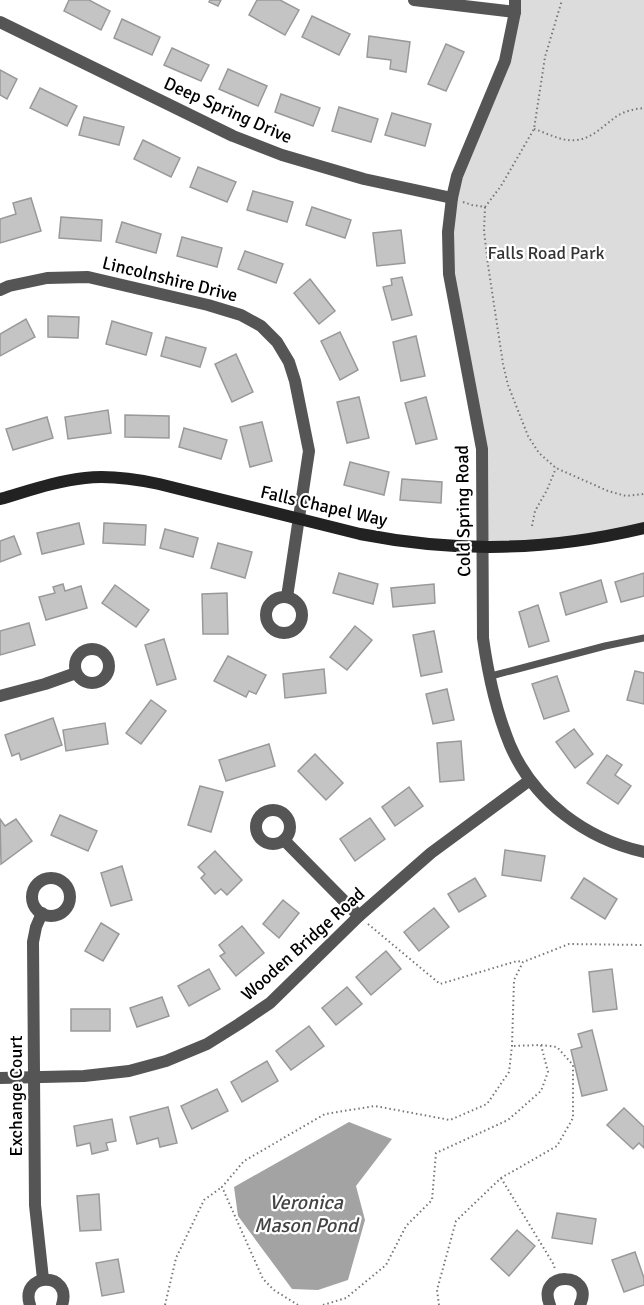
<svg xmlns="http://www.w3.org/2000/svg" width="644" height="1305" viewBox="0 0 644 1305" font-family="Signika,sans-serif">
<rect width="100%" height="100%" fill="#fff"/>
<!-- green -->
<path fill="#dcdcdc" d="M515,0H644V528L483,547L482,449L449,274L452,198L505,61Z"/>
<!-- water -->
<path fill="#a3a3a3" d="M349,1122L392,1139L356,1186L365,1220L348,1280L318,1290L292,1289L238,1216L234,1187Z"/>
<!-- building -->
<g fill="#c4c4c4" stroke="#999" stroke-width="1.5">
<path d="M69,0H89L110,11L101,30L64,11Z"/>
<path d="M210,0H221L218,6L209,2Z"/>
<path d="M257,0H280L299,10L285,35L249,15Z"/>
<path d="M312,16L350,34L339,55L302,37Z"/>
<path d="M122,19L160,37L152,55L114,38Z"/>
<path d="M369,36L410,42L406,72L390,69L391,60L367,57Z"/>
<path d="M446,44L464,52L446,91L428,84Z"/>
<path d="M172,48L209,65L201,81L164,65Z"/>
<path d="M228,69L267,86L258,106L219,89Z"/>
<path d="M0,70L17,79L7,99L0,95Z"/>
<path d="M40,88L77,106L67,126L30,108Z"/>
<path d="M281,94L320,108L313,126L275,112Z"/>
<path d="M339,107L378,119L371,142L332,131Z"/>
<path d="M392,113L431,124L425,146L385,135Z"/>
<path d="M84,117L124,127L119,145L79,135Z"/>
<path d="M143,140L180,158L171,177L134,159Z"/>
<path d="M198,167L236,182L227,202L190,187Z"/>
<path d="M253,191L293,202L287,222L247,210Z"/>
<path d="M31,198L41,231L0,243V219L16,214L13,203Z"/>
<path d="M312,207L351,220L345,238L306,225Z"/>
<path d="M61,217L102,220L101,241L59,238Z"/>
<path d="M122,222L161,234L156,253L116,242Z"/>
<path d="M401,230L405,263L377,266L373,233Z"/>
<path d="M182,237L222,248L217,267L177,256Z"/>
<path d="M245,251L283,264L276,283L238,269Z"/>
<path d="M402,277L412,315L392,320L383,287L392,285L391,279Z"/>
<path d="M310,279L335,311L319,324L294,293Z"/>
<path d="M48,316L79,317L78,338L48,337Z"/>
<path d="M26,319L35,337L0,356V334Z"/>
<path d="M112,321L152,333L146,355L106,344Z"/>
<path d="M340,332L358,370L340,380L321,341Z"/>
<path d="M416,336L425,376L401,381L393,342Z"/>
<path d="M166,337L206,348L200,367L161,356Z"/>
<path d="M236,354L253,392L232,402L215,364Z"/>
<path d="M359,397L369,438L347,443L337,402Z"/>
<path d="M426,397L437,439L416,444L405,403Z"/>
<path d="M108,410L111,433L68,439L65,417Z"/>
<path d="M125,415L169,416V438L125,437Z"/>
<path d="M47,417L53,438L13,450L6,429Z"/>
<path d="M262,422L272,461L250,467L240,427Z"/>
<path d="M184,428L227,440L221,459L179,447Z"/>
<path d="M350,462L389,472L384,495L344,485Z"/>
<path d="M402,479L442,482L441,503L400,500Z"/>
<path d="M79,523L84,544L42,554L37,533Z"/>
<path d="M104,523L146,525L145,545L103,543Z"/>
<path d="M165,529L198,538L193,557L160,548Z"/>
<path d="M14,536L21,554L0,562V541Z"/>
<path d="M218,543L252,552L245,578L211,568Z"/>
<path d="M339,573L378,584L373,604L333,593Z"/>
<path d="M644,573V596L621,602L615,582Z"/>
<path d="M601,580L607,602L566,615L560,593Z"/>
<path d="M63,584L65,591L81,586L87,608L46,620L39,597L55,593L53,587Z"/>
<path d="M434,584L435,603L393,607L391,588Z"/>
<path d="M115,585L149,610L136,627L102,603Z"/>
<path d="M227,593L228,634H203L202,594Z"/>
<path d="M538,605L549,641L529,647L519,612Z"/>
<path d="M29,623L35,645L0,655V631Z"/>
<path d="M355,626L372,640L347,670L330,657Z"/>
<path d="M434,631L442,672L421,676L413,635Z"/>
<path d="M164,639L176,679L157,685L145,645Z"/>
<path d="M228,656L266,675L256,694L249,691L246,697L214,681Z"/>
<path d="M324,669L326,693L285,698L283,674Z"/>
<path d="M635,671L644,673V704L627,700Z"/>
<path d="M557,676L569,711L544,719L532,684Z"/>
<path d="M447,689L454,720L433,724L426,694Z"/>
<path d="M151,700L166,711L141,744L126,733Z"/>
<path d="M53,718L62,745L21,760L19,753L12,756L5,735Z"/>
<path d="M105,723L108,744L66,751L63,730Z"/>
<path d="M574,729L593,754L575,768L556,742Z"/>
<path d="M461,741L464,780L440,782L437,743Z"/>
<path d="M269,744L275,766L226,781L219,760Z"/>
<path d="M315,754L343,783L326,800L298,771Z"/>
<path d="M607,755L622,765L615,775L631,786L618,804L587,783Z"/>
<path d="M200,786L223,792L211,832L188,825Z"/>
<path d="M409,787L423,806L395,826L382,807Z"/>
<path d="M60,815L97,831L88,851L51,835Z"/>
<path d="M370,818L385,839L355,861L340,839Z"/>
<path d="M0,819L5,826L16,819L32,841L1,864Z"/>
<path d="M505,850L545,856L541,881L502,875Z"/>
<path d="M215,851L242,880L227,895L221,889L215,894L201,878L205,874L198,867Z"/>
<path d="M122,866L132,900L111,906L101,873Z"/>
<path d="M475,878L486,896L459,912L448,894Z"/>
<path d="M584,878L617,899L605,919L571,898Z"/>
<path d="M283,900L299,913L279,938L263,924Z"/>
<path d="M434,908L449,927L419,951L404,932Z"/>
<path d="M101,923L119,934L103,961L85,951Z"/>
<path d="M242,926L264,953L236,976L220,956L225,953L219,945Z"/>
<path d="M386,951L401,969L371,995L356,977Z"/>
<path d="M209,969L220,989L189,1006L178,986Z"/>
<path d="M612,969L617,1009L593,1012L589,972Z"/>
<path d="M347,987L362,1004L336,1025L322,1008Z"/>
<path d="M162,997L169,1016L137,1027L130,1008Z"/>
<rect x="71" y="1009" width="39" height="22"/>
<path d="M309,1026L324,1046L291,1070L276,1051Z"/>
<path d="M592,1030L607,1090L582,1096L571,1050L582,1047L578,1034Z"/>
<path d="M267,1061L278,1081L242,1102L231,1082Z"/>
<path d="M217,1089L228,1111L192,1129L181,1106Z"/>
<path d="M168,1107L177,1143L160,1147L158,1138L137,1144L130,1117Z"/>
<path d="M624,1108L644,1127V1148L639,1143L633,1149L607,1125Z"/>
<path d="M112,1119L116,1141L106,1143L108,1150L92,1154L90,1143L77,1146L74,1126Z"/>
<path d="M99,1194L101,1230L80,1231L77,1196Z"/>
<path d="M557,1213L596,1219L592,1244L552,1238Z"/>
<path d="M517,1230L535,1246L509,1276L491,1259Z"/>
<path d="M635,1252L644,1278V1285L624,1292L612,1260Z"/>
<path d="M118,1259L124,1292L102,1296L96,1263Z"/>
</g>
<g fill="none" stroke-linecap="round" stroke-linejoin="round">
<!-- path -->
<g stroke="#777" stroke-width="2" stroke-dasharray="1.5 3" stroke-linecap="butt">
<path d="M534,129C547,133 562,142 576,140C592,139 604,125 617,116C625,111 634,109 644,108"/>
<path d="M463,202L472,205L485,207L501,186L534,129L545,57L562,0"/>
<path d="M485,207L484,231L488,265L503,364L508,385L528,436L539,453L556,468L608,491L626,496L644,494"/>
<path d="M532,526L535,511L547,490L556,468"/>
<path d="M368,924L440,984L517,961L523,962"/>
<path d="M501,1178L554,1265L555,1270"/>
<path d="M165,1305L176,1258L204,1200L222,1187"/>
<path d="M298,1305L274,1290L263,1279L222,1187L244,1161L325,1114L375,1106L450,1120L487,1104L509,1072L512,1046L514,980L523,962L569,944L644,945"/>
<path d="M323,1305L346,1298L386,1265L406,1226L432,1200L436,1153L508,1120L541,1091L548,1072L541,1045L512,1046"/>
<path d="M439,1305L437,1290L456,1221L501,1178L557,1146L573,1118V1065L557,1047L541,1045"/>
</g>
<!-- lane -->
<path stroke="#555" stroke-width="7" d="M491,676L605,646L644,638"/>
<!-- street -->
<g stroke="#555" stroke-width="12">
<path d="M414,0L515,12"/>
<path d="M515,0V12L505,61L457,176L452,198L448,232L449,274L482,449L483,638C488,674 496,711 510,745C534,801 586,839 644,852"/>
<path d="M0,22L233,136L282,155L364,179L452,198"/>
<path d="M0,290L9,286L47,278L88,277L208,305L241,315L261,326L277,342L289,362L295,381L309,451L287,597"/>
<circle cx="284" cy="615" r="18"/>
<circle cx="92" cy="666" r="17"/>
<path d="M0,696L45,684L76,673"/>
<circle cx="273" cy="827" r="17"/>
<path d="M284,840L359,916"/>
<circle cx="51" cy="897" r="19"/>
<path d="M42,913L36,927L33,942L35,1205L43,1279"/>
<path d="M0,1078L84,1076L129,1071L166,1061L207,1044L239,1024L270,1003L359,916L431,853L530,780"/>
<path d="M30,1305C19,1272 73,1271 62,1305"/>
<path d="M550,1305C535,1270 596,1271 580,1305"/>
</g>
<!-- secondary -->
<path stroke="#222" stroke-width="12" d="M0,499C28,491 56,481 85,478C110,475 135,479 159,484L360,534C458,553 547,551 644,528"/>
</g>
<g text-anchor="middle" stroke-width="4.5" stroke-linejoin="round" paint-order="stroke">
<!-- street labels -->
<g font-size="18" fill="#000" stroke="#fff">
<text transform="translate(228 110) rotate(24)" y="6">Deep Spring Drive</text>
<text transform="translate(170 279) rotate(14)" y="6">Lincolnshire Drive</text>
<text transform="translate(324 506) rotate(13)" y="6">Falls Chapel Way</text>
<text transform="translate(463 511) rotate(-91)" y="6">Cold Spring Road</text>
<text transform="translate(303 944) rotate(-42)" y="6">Wooden Bridge Road</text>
<text transform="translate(16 1096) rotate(-90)" y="6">Exchange Court</text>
</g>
<!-- park labels -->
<g font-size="18" fill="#333" stroke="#fff">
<text x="546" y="259">Falls Road Park</text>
</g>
<!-- water labels -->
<g font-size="20" font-style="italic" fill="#444" stroke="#fff">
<text x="306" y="1209">Veronica<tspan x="306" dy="23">Mason Pond</tspan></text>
</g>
</g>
</svg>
